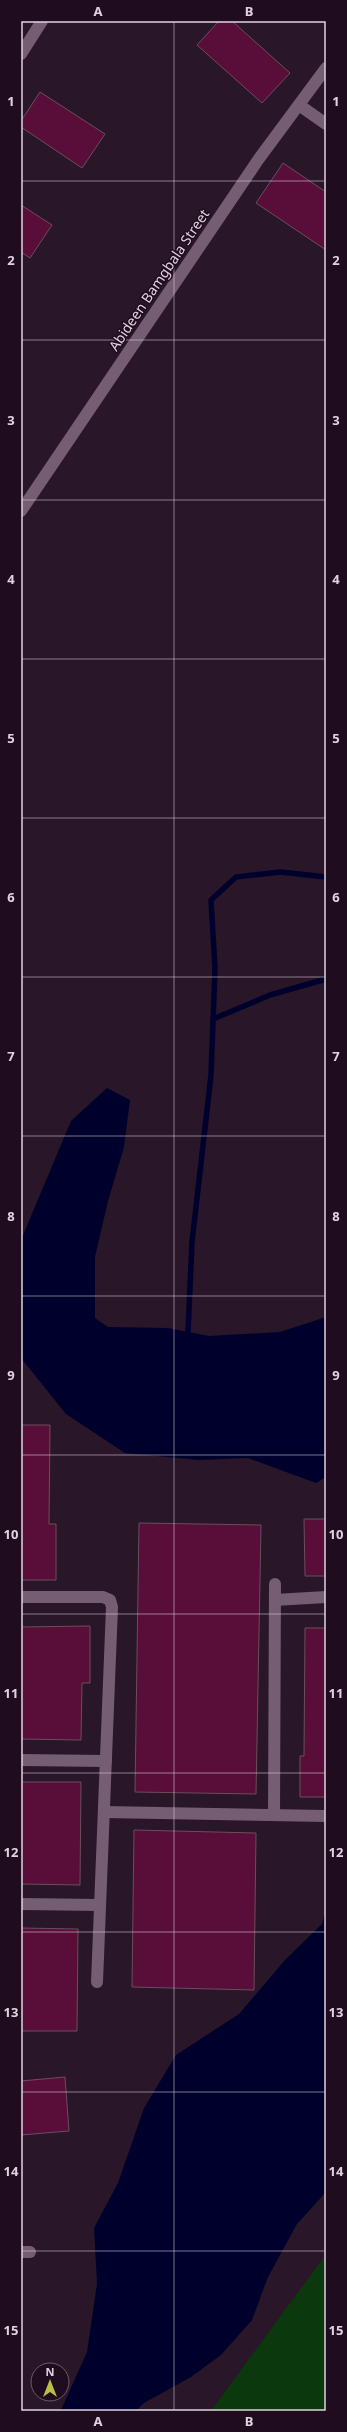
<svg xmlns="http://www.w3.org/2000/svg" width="347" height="2432" viewBox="0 0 347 2432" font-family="'Noto Sans',sans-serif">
<rect width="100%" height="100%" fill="#291628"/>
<!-- green -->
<path fill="#0b390d" d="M326,2254V2411H211Z"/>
<!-- water -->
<g fill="#00002c">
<path d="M107,1088L130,1100L124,1147L108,1201L95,1257V1318L108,1327L168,1328L209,1336L280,1332L326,1317V1477L316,1483L248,1458L199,1460L125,1453L66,1414L21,1358V1240L71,1121Z"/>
<path d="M326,1908V2192L297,2224L268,2277L252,2320L221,2355L191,2377L144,2403L136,2411H57L62,2408L87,2352L97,2284L94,2228L118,2183L144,2108L176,2055L239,2014L285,1960L322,1924Z"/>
</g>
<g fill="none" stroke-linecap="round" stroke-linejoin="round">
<!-- stream -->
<g stroke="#00002c" stroke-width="5.5">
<path d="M213,1019L270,995L326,979"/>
<path d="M188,1332L192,1242L211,1075L215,968L211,900L236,877L280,872L326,877"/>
</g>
</g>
<!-- building -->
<g fill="#590e39" stroke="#6b4e5b">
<path d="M219,21H232L290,73L262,103L197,45Z"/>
<path d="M40,92L105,134L82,168L21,127V121Z"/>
<path d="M283,163L326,192V250L256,203Z"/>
<path d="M21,205L52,225L30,258L21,252Z"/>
<path d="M21,1425H50L49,1524H56V1580H21Z"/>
<path d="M304,1519H326V1576H305Z"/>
<path d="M139,1523L261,1525L256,1794L135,1792Z"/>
<path d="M90,1626V1683H82L81,1740L21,1739V1627Z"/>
<path d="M305,1628H326V1797H300V1756H304Z"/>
<path d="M21,1782H81L80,1885L21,1884Z"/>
<path d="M134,1830L256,1833L254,1990L132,1987Z"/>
<path d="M21,1928L78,1929L77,2031H21Z"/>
<path d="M65,2077L69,2131L21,2135V2081Z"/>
</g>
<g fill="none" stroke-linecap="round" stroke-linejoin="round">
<!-- street -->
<g stroke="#755d73" stroke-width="12">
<path d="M21,54L42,21"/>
<path d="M299,105L326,124"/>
<path d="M21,511L258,160L326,68"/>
<path d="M21,1597H103L110,1600L112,1607L97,1982"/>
<path d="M275,1600L326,1597"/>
<path d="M21,1760L106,1761"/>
<path d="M104,1812L326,1816"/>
<path d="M274,1815L275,1584"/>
<path d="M21,1904L100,1905"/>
<path d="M21,2252H30"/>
</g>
</g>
<!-- grid -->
<path fill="none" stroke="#e0d3df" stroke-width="1" stroke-opacity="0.55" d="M174,21V2411M21,181H326M21,340H326M21,500H326M21,659H326M21,818H326M21,977H326M21,1136H326M21,1296H326M21,1455H326M21,1614H326M21,1773H326M21,1932H326M21,2092H326M21,2251H326"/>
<g text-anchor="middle" stroke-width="3" stroke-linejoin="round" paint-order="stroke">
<!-- street labels -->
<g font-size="14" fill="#e0d3df" stroke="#1f0d1f">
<text transform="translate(159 280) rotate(-56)" y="5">Abideen Bamgbala Street</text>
</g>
</g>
<!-- border -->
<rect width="347" height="2432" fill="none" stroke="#1f0d1f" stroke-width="44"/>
<!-- north arrow -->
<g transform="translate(50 2382)"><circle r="19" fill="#1f0d1f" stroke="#6c5c6c"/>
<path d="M0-3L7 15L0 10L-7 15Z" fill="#bbc045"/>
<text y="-6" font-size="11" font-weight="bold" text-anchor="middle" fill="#e0d3df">N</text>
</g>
<rect x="22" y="22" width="303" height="2388" fill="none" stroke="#e0d3df" stroke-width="1.5"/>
<g font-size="13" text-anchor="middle" font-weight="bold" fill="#e0d3df">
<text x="98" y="16">A</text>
<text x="249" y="16">B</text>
<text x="11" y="106">1</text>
<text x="336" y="106">1</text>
<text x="11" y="265">2</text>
<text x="336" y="265">2</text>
<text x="11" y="425">3</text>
<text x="336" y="425">3</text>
<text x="11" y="584">4</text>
<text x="336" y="584">4</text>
<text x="11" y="743">5</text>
<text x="336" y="743">5</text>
<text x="11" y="902">6</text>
<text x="336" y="902">6</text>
<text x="11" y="1061">7</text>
<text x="336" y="1061">7</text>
<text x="11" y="1221">8</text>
<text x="336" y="1221">8</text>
<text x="11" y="1380">9</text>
<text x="336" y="1380">9</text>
<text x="11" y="1539">10</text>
<text x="336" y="1539">10</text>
<text x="11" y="1698">11</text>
<text x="336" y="1698">11</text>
<text x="11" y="1857">12</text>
<text x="336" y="1857">12</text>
<text x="11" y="2017">13</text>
<text x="336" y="2017">13</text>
<text x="11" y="2176">14</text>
<text x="336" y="2176">14</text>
<text x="11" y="2335">15</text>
<text x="336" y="2335">15</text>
<text x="98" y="2426">A</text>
<text x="249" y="2426">B</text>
</g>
</svg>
